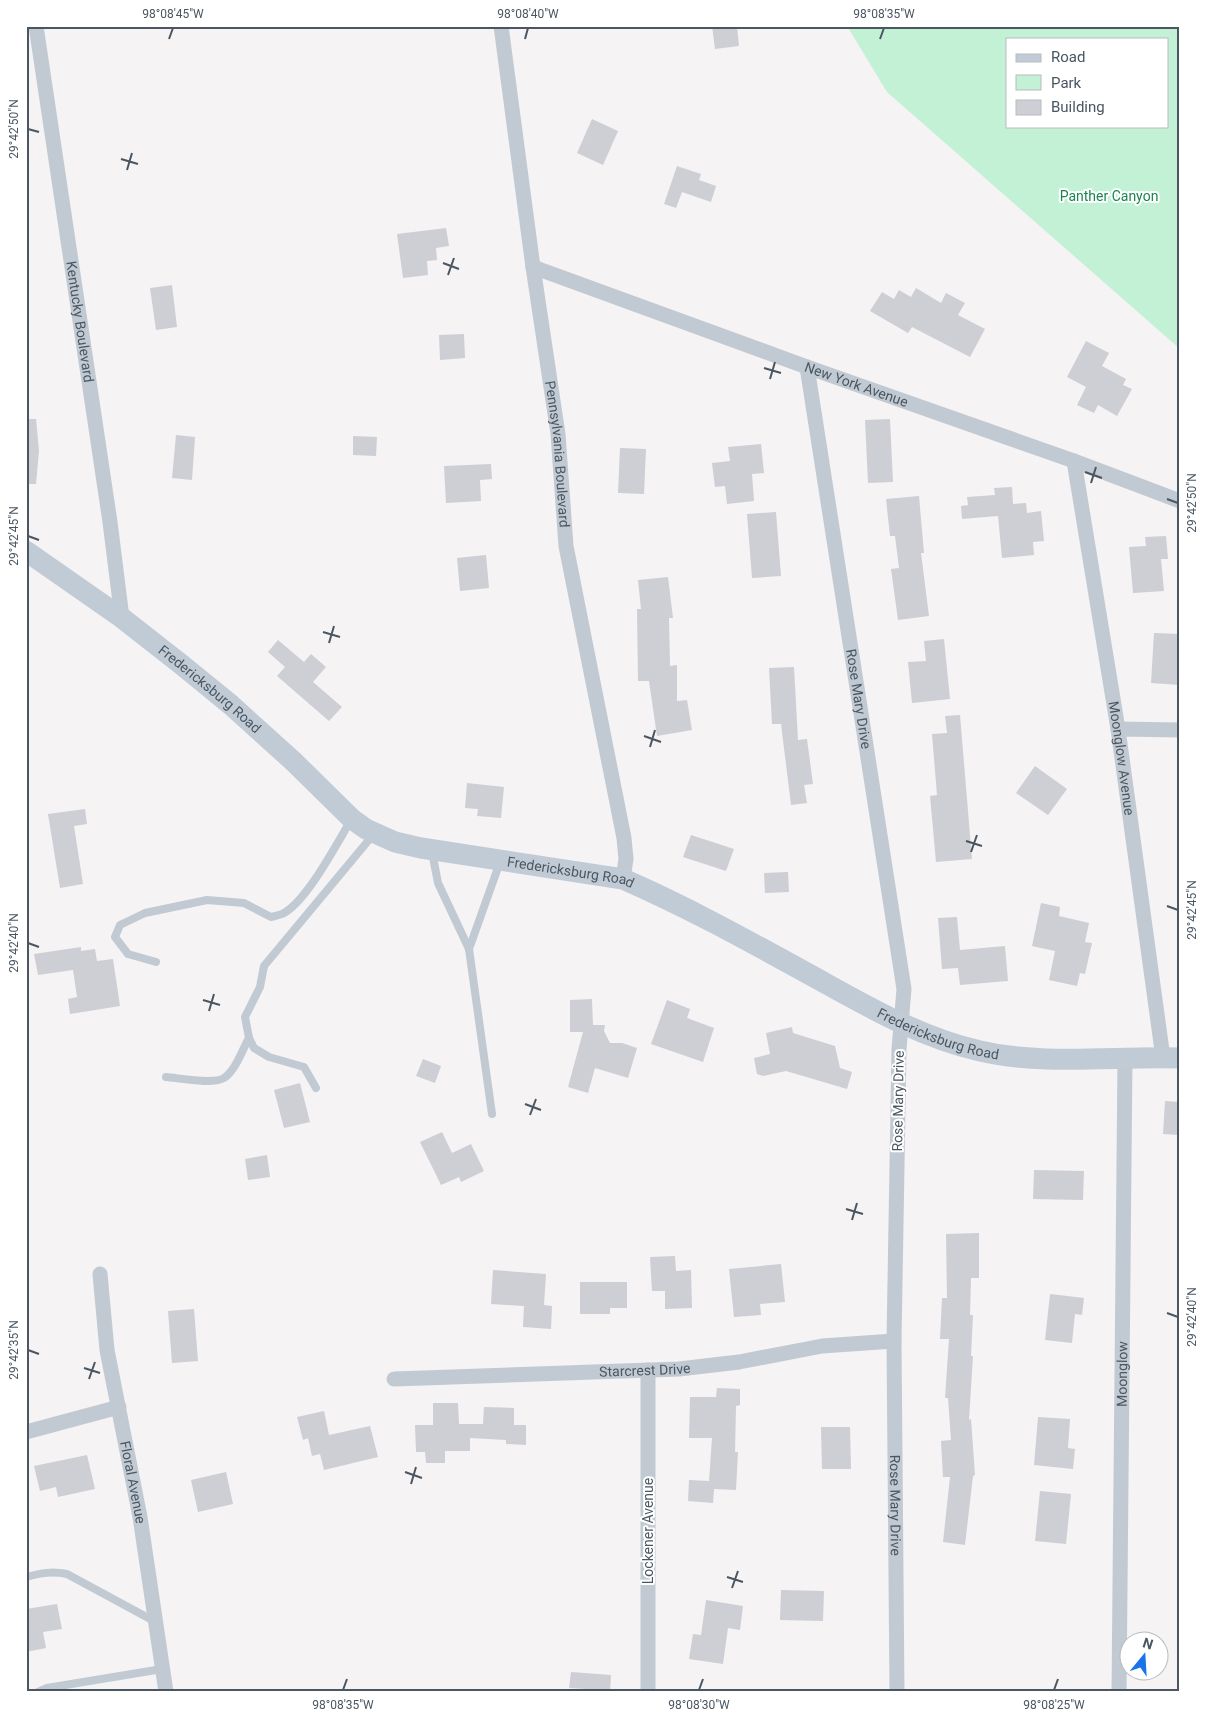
<svg xmlns="http://www.w3.org/2000/svg" width="1206" height="1718" viewBox="0 0 1206 1718" font-family="Roboto,sans-serif">
<rect width="100%" height="100%" fill="#f5f3f3"/>
<!-- green -->
<path fill="#c3f1d5" fill-rule="evenodd" d="M847,26H1180V349L887,92ZM1007,39H1167V126H1007Z"/>
<!-- building -->
<g fill="#cdcfd5">
<path d="M712,26H737L739,46L715,49Z"/>
<path d="M592,119L618,131L603,165L577,153Z"/>
<path d="M677,166L701,174L699,180L716,186L711,202L682,192L676,208L664,204Z"/>
<path d="M446,228L449,246L436,248L437,260L427,261L428,275L403,278L397,234Z"/>
<path d="M172,285L177,327L156,330L150,288Z"/>
<path d="M916,288L941,303L946,293L965,303L958,315L985,329L970,357L912,327L908,333L870,311L882,292L894,299L899,290L911,297Z"/>
<path d="M464,334L465,358L440,360L439,335Z"/>
<path d="M1086,341L1109,353L1102,366L1126,379L1123,385L1132,389L1117,416L1098,405L1094,413L1077,405L1086,387L1067,377Z"/>
<path d="M26,419H36L39,451L36,484H26Z"/>
<path d="M890,419L893,482L868,483L865,420Z"/>
<path d="M176,435L195,437L192,480L172,478Z"/>
<path d="M353,436L377,437L376,456L353,455Z"/>
<path d="M761,444L764,473L752,474L754,501L727,504L725,486L715,487L712,463L730,461L728,447Z"/>
<path d="M620,448L646,449L644,494L618,493Z"/>
<path d="M491,464L492,479L480,480L481,501L446,503L444,466Z"/>
<path d="M1012,487L1013,504L1026,503L1027,513L1041,511L1044,541L1033,542L1034,555L1002,558L998,516L962,519L961,506L968,505L967,497L995,495L994,488Z"/>
<path d="M919,496L924,553H921L929,616L898,620L891,569L899,568L895,536H890L886,499Z"/>
<path d="M776,512L781,576L752,578L747,514Z"/>
<path d="M1166,536L1168,559H1161L1164,591L1133,593L1129,547L1146,546L1145,537Z"/>
<path d="M486,555L489,588L460,591L457,558Z"/>
<path d="M668,577L673,618H669L670,666L677,665V701L687,700L692,730L657,736L649,681H638L637,609H641L638,580Z"/>
<path d="M1154,633L1180,634V685L1151,683Z"/>
<path d="M944,639L950,699L912,703L908,662L926,661L924,641Z"/>
<path d="M278,640L304,662L311,654L326,667L313,682L342,707L329,721L277,676L285,667L268,652Z"/>
<path d="M794,667L798,740L807,739L813,784L804,785L807,803L791,805L781,724H772L769,668Z"/>
<path d="M960,715L972,859L936,862L930,796L937,795L932,734L947,733L945,716Z"/>
<path d="M1035,766L1067,789L1048,815L1016,793Z"/>
<path d="M467,783L504,787L501,818L477,816L478,809L465,808Z"/>
<path d="M85,809L87,824L74,826L83,884L60,888L48,814Z"/>
<path d="M691,835L734,849L726,871L683,857Z"/>
<path d="M788,872L789,892L765,893L764,873Z"/>
<path d="M1041,903L1060,907L1059,916L1089,923L1085,942L1092,943L1085,974L1080,973L1077,986L1049,980L1055,951L1032,946Z"/>
<path d="M957,917L960,950L1005,946L1008,981L960,985L958,968L942,969L938,918Z"/>
<path d="M81,947V951L95,949L97,961L113,959L120,1006L70,1014L68,999L77,997L73,970L38,975L34,954Z"/>
<path d="M592,999L593,1025H605L604,1031L610,1043H622L637,1048L628,1078L595,1068L588,1093L568,1087L583,1032H570V1000Z"/>
<path d="M667,1000L690,1009L687,1018L714,1028L703,1062L651,1044Z"/>
<path d="M792,1027L793,1033L835,1046L840,1068L852,1072L847,1089L786,1071L763,1076L757,1074L754,1058L770,1054L766,1033Z"/>
<path d="M423,1059L441,1066L435,1083L416,1076Z"/>
<path d="M300,1083L310,1122L284,1128L274,1090Z"/>
<path d="M1165,1101L1180,1102V1135L1163,1134Z"/>
<path d="M442,1132L452,1153L471,1144L484,1171L461,1182L459,1177L441,1185L420,1142Z"/>
<path d="M267,1155L270,1177L248,1180L245,1159Z"/>
<path d="M1034,1170L1084,1171L1083,1200L1033,1199Z"/>
<path d="M979,1233V1278H971L970,1315H973L971,1356H973L969,1420L971,1419L975,1475L973,1476L965,1545L943,1542L950,1477H943L941,1441L951,1440L948,1398H945L949,1339H940L942,1298H947L946,1234Z"/>
<path d="M675,1256L676,1271L691,1270L692,1308L665,1309V1291H652L650,1257Z"/>
<path d="M781,1264L785,1302L760,1304L761,1315L734,1317L729,1269Z"/>
<path d="M493,1270L546,1274L544,1305L552,1306L551,1329L523,1327L524,1306L491,1304Z"/>
<path d="M580,1282H627V1308H610V1314H580Z"/>
<path d="M1050,1294L1084,1298L1082,1315L1075,1314L1072,1343L1045,1340Z"/>
<path d="M194,1309L198,1361L172,1363L168,1311Z"/>
<path d="M717,1388L740,1389V1405L736,1406L735,1452H738L736,1490L714,1489L713,1503L688,1501L689,1480L709,1481L712,1438H689L690,1397H716Z"/>
<path d="M433,1403H458L459,1424H483L484,1407L514,1408V1425H526V1445L506,1444V1440L470,1438V1451H445V1463H426L425,1452H416L415,1425H433Z"/>
<path d="M324,1411L329,1435L370,1426L378,1457L324,1470L320,1454L312,1456L308,1438L303,1440L297,1417Z"/>
<path d="M1038,1417L1070,1419L1068,1448L1075,1449L1073,1469L1034,1465Z"/>
<path d="M821,1427H850L851,1469H822Z"/>
<path d="M87,1455L95,1489L58,1497L56,1487L40,1491L34,1466Z"/>
<path d="M226,1472L233,1504L198,1512L191,1480Z"/>
<path d="M1040,1491L1071,1494L1066,1544L1035,1541Z"/>
<path d="M781,1590L824,1591L823,1621L780,1620Z"/>
<path d="M706,1600L743,1606L740,1630L728,1628L723,1664L689,1659L693,1634L701,1635Z"/>
<path d="M57,1604L62,1629L43,1632L46,1648L26,1652V1609Z"/>
<path d="M571,1672L611,1675L610,1692H586V1689L569,1688Z"/>
</g>
<g fill="none" stroke-linecap="round" stroke-linejoin="round">
<!-- lane -->
<g stroke="#c1cad2" stroke-width="8">
<path d="M432,852L438,883L469,949L492,1114"/>
<path d="M469,949L500,862"/>
<path d="M156,962L128,954L115,937L120,925L145,913L207,900L244,903L271,917C275,916 279,915 282,914C306,903 337,843 351,820"/>
<path d="M166,1077C179,1078 213,1085 224,1078C236,1070 242,1050 249,1038"/>
<path d="M316,1088L304,1067L269,1057L254,1048L249,1038L245,1017L260,987L264,966L373,835"/>
<path d="M26,1577C41,1573 52,1571 67,1574L154,1621"/>
<path d="M38,1692L47,1688L162,1669"/>
</g>
<!-- street -->
<g stroke="#c1cad2" stroke-width="15">
<path id="s1" d="M36,26L110,522L122,618"/>
<path id="s2" d="M501,26L533,267L558,434L566,546L624,838L626,859L623,879"/>
<path id="s3" d="M533,267L807,367L1074,461L1180,501"/>
<path id="s4" d="M807,367L904,989L899,1049L894,1341L897,1692"/>
<path id="s5" d="M1074,461L1118,729L1163,1058"/>
<path d="M1118,729L1180,730"/>
<path id="s6" d="M100,1274L107,1350L140,1517L166,1692"/>
<path d="M648,1370V1692"/>
<path id="s7" d="M394,1379L679,1369L739,1362L822,1346L894,1341"/>
<path d="M26,1432L119,1407"/>
<path id="s8" d="M1119,1692L1125,1058"/>
</g>
<!-- secondary -->
<path stroke="#c1cbd6" stroke-width="21" id="s9" d="M26,551L122,618L182,665L231,705L293,761L352,819L366,829L395,842L421,848L623,879C685,906 745,939 805,972C860,1002 917,1037 980,1051C1045,1066 1113,1056 1180,1058"/>
</g>
<!-- ticks -->
<path fill="none" stroke="#4a5661" stroke-width="2" d="M169,39L173,28M525,39L528,28M880,39L884,28M28,129L39,132M121,159L138,164M127,170L132,153M443,263L459,269M448,275L454,258M764,368L781,373M770,379L775,362M1085,472L1102,478M1091,483L1096,467M1167,499L1178,503M28,536L39,540M323,632L340,637M329,643L334,626M644,736L661,742M650,747L655,730M966,841L982,846M971,852L977,835M1167,906L1178,910M28,943L39,947M203,1000L220,1005M209,1011L214,994M525,1104L541,1110M530,1115L536,1099M846,1209L863,1214M852,1220L857,1203M1167,1313L1178,1317M28,1350L39,1354M84,1368L100,1373M89,1379L95,1362M405,1472L422,1478M411,1484L416,1467M727,1577L743,1582M732,1588L738,1571M343,1690L347,1679M699,1690L703,1679M1054,1690L1058,1679"/>
<g text-anchor="middle" stroke-width="4" stroke-linejoin="round" paint-order="stroke">
<!-- park labels -->
<g font-size="14" fill="#17864f" stroke="#fff">
<text x="1109" y="201">Panther Canyon</text>
</g>
<!-- street labels -->
<g font-size="14" fill="#4a5661" stroke="#fff">
<text dy="5" stroke="none"><textPath href="#s1" startOffset="299">Kentucky Boulevard</textPath></text>
<text dy="5" stroke="none"><textPath href="#s3" startOffset="344">New York Avenue</textPath></text>
<text dy="5" stroke="none"><textPath href="#s2" startOffset="432">Pennsylvania Boulevard</textPath></text>
<text dy="5" stroke="none"><textPath href="#s9" startOffset="230">Fredericksburg Road</textPath></text>
<text dy="5" stroke="none"><textPath href="#s4" startOffset="336">Rose Mary Drive</textPath></text>
<text dy="5" stroke="none"><textPath href="#s5" startOffset="301">Moonglow Avenue</textPath></text>
<text dy="5" stroke="none"><textPath href="#s9" startOffset="650">Fredericksburg Road</textPath></text>
<text dy="5" stroke="none"><textPath href="#s9" startOffset="1055">Fredericksburg Road</textPath></text>
<text transform="translate(898 1101) rotate(-89)" y="5">Rose Mary Drive</text>
<text dy="5" stroke="none"><textPath href="#s7" startOffset="251">Starcrest Drive</textPath></text>
<text dy="5" stroke="none"><textPath href="#s8" startOffset="318">Moonglow</textPath></text>
<text dy="5" stroke="none"><textPath href="#s6" startOffset="211">Floral Avenue</textPath></text>
<text dy="5" stroke="none"><textPath href="#s4" startOffset="1146">Rose Mary Drive</textPath></text>
<text transform="translate(648 1531) rotate(-90)" y="5">Lockener Avenue</text>
</g>
</g>
<!-- border -->
<rect width="1206" height="1718" fill="none" stroke="#ffffff" stroke-width="55"/>
<!-- legend -->
<rect x="1006" y="38" width="162" height="90" fill="#ffffff" stroke="#b7bbc0"/>
<rect x="1016" y="54" width="25" height="8" fill="#c1cbd6" stroke="#b7bbc0"/>
<text x="1051" y="62" font-size="15" fill="#4a5661">Road</text>
<rect x="1016" y="75" width="25" height="15" fill="#c3f1d5" stroke="#b7bbc0"/>
<text x="1051" y="88" font-size="15" fill="#4a5661">Park</text>
<rect x="1016" y="100" width="25" height="15" fill="#cdcfd5" stroke="#b7bbc0"/>
<text x="1051" y="112" font-size="15" fill="#4a5661">Building</text>
<!-- north arrow -->
<g transform="translate(1144 1656) rotate(18)"><circle r="24" fill="#ffffff" stroke="#b7bbc0"/>
<path d="M0-4L9 19L0 12L-9 19Z" fill="#1a73e8"/>
<text y="-8" font-size="14" font-weight="bold" text-anchor="middle" fill="#4a5661">N</text>
</g>
<rect x="28" y="28" width="1150" height="1662" fill="none" stroke="#4a5661" stroke-width="2"/>
<g font-size="12" text-anchor="middle" fill="#4a5661">
<text x="173" y="18">98°08'45"W</text>
<text x="528" y="18">98°08'40"W</text>
<text x="884" y="18">98°08'35"W</text>
<text transform="translate(14 129) rotate(-90)" y="4">29°42'50"N</text>
<text transform="translate(1192 503) rotate(-90)" y="4">29°42'50"N</text>
<text transform="translate(14 536) rotate(-90)" y="4">29°42'45"N</text>
<text transform="translate(1192 910) rotate(-90)" y="4">29°42'45"N</text>
<text transform="translate(14 943) rotate(-90)" y="4">29°42'40"N</text>
<text transform="translate(1192 1317) rotate(-90)" y="4">29°42'40"N</text>
<text transform="translate(14 1350) rotate(-90)" y="4">29°42'35"N</text>
<text x="343" y="1709">98°08'35"W</text>
<text x="699" y="1709">98°08'30"W</text>
<text x="1054" y="1709">98°08'25"W</text>
</g>
</svg>
